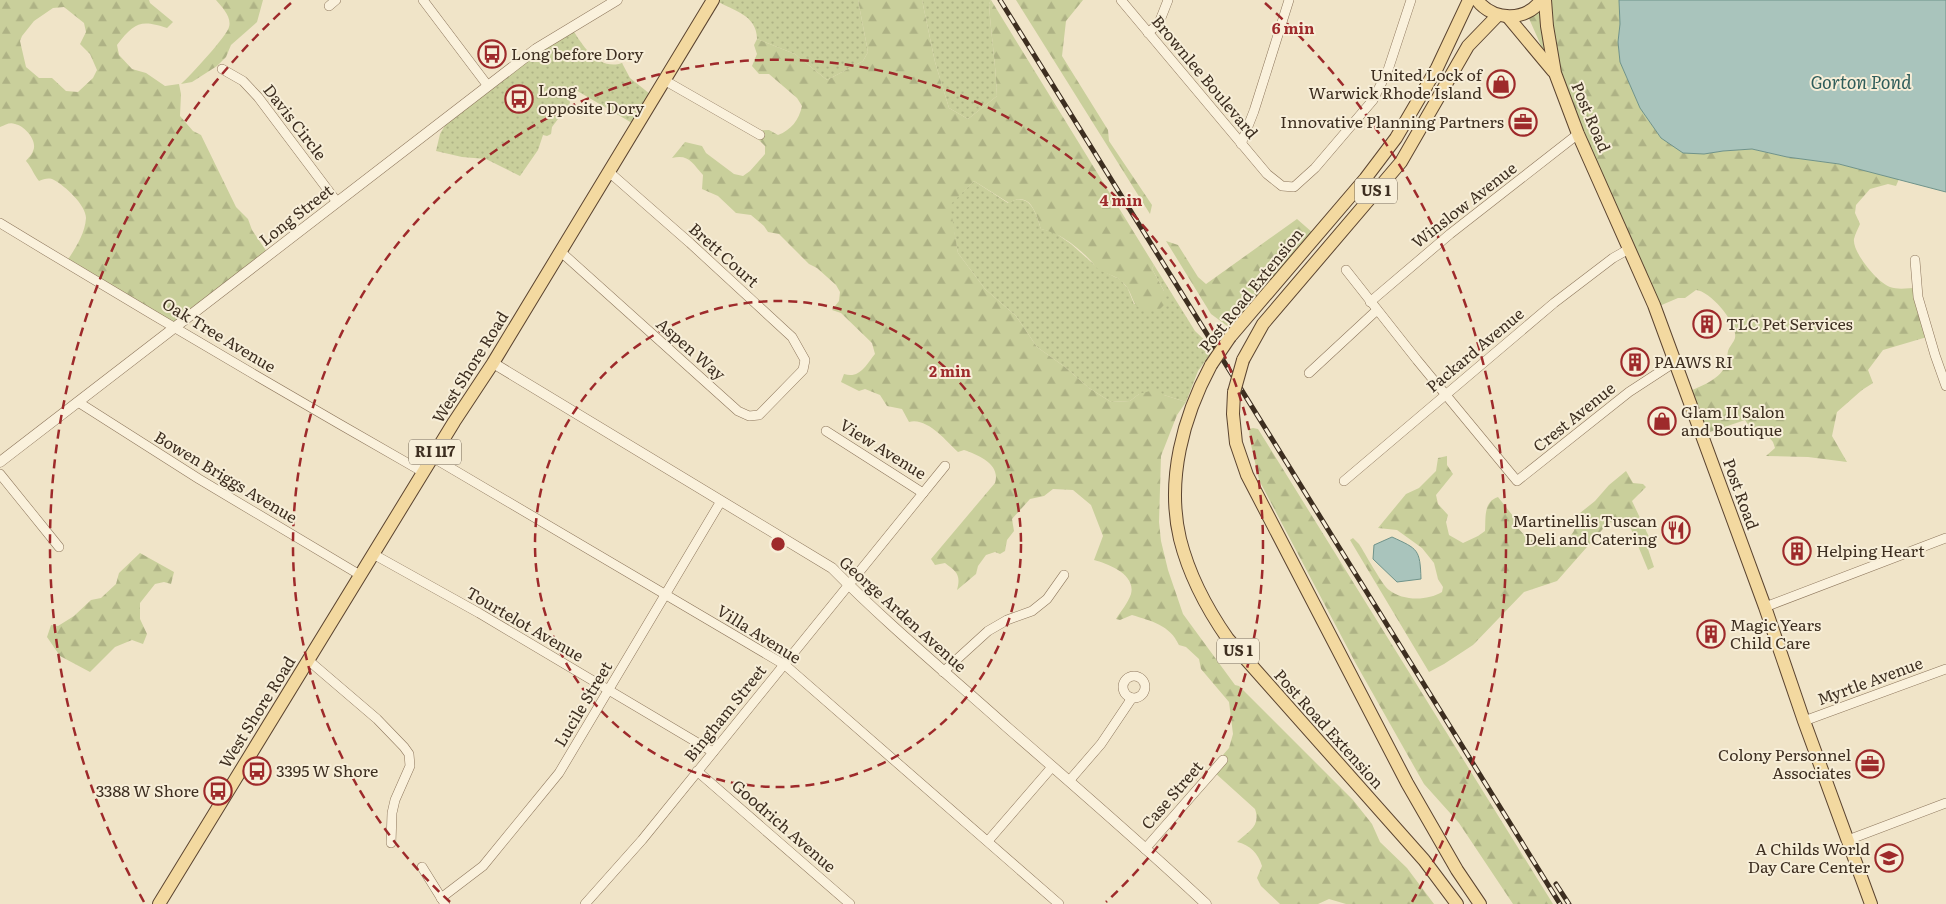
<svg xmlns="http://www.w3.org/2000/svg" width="1946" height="904" viewBox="0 0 1946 904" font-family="Literata,serif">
<defs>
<pattern id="grass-dots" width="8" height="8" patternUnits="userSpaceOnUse" patternTransform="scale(1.25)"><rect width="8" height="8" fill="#c9cf9b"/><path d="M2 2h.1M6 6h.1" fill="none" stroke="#aeb285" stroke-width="1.8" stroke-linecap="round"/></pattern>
<pattern id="forest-firs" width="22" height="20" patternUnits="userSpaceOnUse" patternTransform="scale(1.25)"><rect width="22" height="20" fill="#c9cf9b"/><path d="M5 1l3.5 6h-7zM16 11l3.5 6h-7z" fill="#aeb285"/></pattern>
</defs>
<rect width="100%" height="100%" fill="#f0e4c8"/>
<!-- grass -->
<g fill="url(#grass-dots)">
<path d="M715,0H858L868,52L863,61L827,80L795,54L757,39C757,14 731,10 715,0Z"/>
<path d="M922,0H991L989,4C991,35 996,65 997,96L968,119L949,108L935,62Z"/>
<path d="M573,30C583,47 600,71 622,63L630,78L650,94L632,123L574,89L568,93L570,103L552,127L551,134L547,136L543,135L538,150L520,176L486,159L462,157L436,151L440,134L447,122L485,90Z"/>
<path d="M974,181L1008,203C1030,191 1036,213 1041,229L1054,232L1071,244L1099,269L1121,280L1128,289L1134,304L1164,291L1152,269L1154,265L1195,331L1214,349L1198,371L1186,402L1164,395L1139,394L1130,401L1111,402L1089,388L1065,367L1037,347L1016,316L985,289L958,253L949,205Z"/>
</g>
<!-- forest -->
<g fill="url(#forest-firs)" fill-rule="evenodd">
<path d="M0,0H149L150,3L173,22L167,28C140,19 134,23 117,45L119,55L132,69L146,73L165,86L179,84L181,94L180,116L193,131L201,135L236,207L248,219L252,230L269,255L177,327L67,261C75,249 85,234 86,218C86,205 65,186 54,180C49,177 44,179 39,181C34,175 32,168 26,161C28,158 32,155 33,151C38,141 25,126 15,124C9,122 6,125 0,127ZM64,7L84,23L86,32L80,44L90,54L97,70L93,78L78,92L66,91L52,78H39L26,67L20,41L22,36L34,21L53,8Z"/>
<path d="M216,0H263L257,22L231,45L226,57L217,66L192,82L181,84C189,77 227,36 229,27C232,17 222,7 216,0Z"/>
<path d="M858,0H922L935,62L949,108L968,119L997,96C996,65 991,35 989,4L991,0L1154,265L1152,269L1164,291L1166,303L1158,311C1125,312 1139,295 1120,280C1114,275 1106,274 1099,270C1096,268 1094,264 1091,261C1078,247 1060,233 1041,229C1036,213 1030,190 1009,203L974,181L950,205L958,253L985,289L1016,316L1037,347L1065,367L1089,388L1111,402L1130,401L1139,394L1157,389L1164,395L1186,402L1177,415L1161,456L1159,522L1161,541L1168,570L1183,614L1235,685L1239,686L1353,800L1372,824L1380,842L1407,868L1434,904H1346L1329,899L1318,904H1280L1261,886L1257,878L1262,866C1258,853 1250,845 1237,842C1249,831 1261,826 1255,809L1214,772L1216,763L1229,748L1233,734L1229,702L1201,669L1199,659L1186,647L1179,645C1170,625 1151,621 1132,615L1120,620L1116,619C1121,611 1128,603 1131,594C1136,574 1108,564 1094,560L1103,536L1091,505L1073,490L1053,489L1044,496L1030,499L1012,519L1014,531L1007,540L1005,551L1000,554L995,552L986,555L978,566L976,574L957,590C961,575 957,572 945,563L935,565L931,559L995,483C1001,464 978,455 964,450L958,452C946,441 927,417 909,422L902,409L887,406L880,395L865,389L859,391L841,382L844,374C860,379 866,365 875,354L872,343L841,313L832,310L839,301L840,292L836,285L817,268L809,264L779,234L768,232L764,226L751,215L736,213L718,196L702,189L703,175C692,163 689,154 672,158L685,142L702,146L706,153L734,174L743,176L750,171L765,154V146L750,131L769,130L778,135C791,130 799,120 802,106L797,98L769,74H759L752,66L757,54L754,45L757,39L795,54L827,80L863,61L868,52Z"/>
<path d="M1016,0H1083L1066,21L1062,56L1108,130L1109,141L1152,205L1150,214Z"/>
<path d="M1534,0H1619L1620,24L1618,42L1620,62L1640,108L1661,138L1704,154L1723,151L1752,149L1787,157L1839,164L1899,179L1896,186L1888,184L1870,189L1856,205L1855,213L1860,224C1858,229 1855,234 1854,239C1852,252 1878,283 1890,287C1898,290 1908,288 1917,288L1927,337L1883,350L1868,370L1873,383L1862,390L1837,412L1832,436L1847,462L1808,457L1766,456L1775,448L1773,442L1763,430L1753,432L1745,420L1704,434L1687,392C1700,387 1718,380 1725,367C1727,363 1727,356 1728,351C1729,347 1734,342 1735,338C1738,323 1710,291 1696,290L1685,298H1678L1657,307L1527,14Z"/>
<path d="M1297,219L1313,233L1230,328L1211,314L1166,241L1178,245L1198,277L1206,284Z"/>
<path d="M1253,428L1258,429L1553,904H1513L1459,823L1424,784L1355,662L1259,480L1250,440L1249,429Z"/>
<path d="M1447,456V465L1453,474L1436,495L1438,504L1448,515L1446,522L1449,535L1463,543L1478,536L1485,531C1486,518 1483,502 1498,497L1513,516L1516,526L1528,539L1539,541L1551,548C1563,546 1581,530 1575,517L1595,501L1609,485L1626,471L1633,483L1643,484L1646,487L1632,501L1650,539L1648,549L1654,567L1648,570L1629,524L1609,522L1557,581L1524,592L1473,645L1444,664L1429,672L1350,540L1353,538L1359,544C1365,553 1382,585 1389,590C1403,601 1427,601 1442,592L1443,587L1438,579L1434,563L1422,548L1397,530L1378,528L1406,494L1419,488L1436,471L1438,458Z"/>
<path d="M140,553L174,572L171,584L164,582L155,584L140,603V619L147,634L143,644L132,640L115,647L90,672L60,656L47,637L51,625L58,626L74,616L91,600L101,598L116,584L119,573Z"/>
</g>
<!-- water -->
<g fill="#a9c4bc" stroke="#6f938a">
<path d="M1619,0H1946V192L1839,164L1787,157L1752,149L1723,151L1704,154L1683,153L1661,138L1640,108L1620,62L1618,42L1620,24Z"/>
<path d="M1392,537C1418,549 1420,549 1421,579L1397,582L1373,559L1374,545Z"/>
</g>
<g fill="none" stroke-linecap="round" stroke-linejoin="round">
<!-- minor casing -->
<g stroke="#8d765c" stroke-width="10">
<g id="minor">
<path d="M423,0L488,86"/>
<path d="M1121,0L1267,174L1282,186L1294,187L1315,168L1373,100L1388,70L1411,0"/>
<path d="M329,6L336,0"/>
<path d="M1148,33L1159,23L1168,0"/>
<path d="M222,69L243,81L258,97L337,202"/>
<path d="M664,80L760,135"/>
<path d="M1241,144L1254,111L1289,0"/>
<path d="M0,223C140,308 281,391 423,472"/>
<path d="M561,252L738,411L749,416L759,415L803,370L805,360L792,337L690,243L609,172"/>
<path d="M1915,260L1918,297L1935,355L1946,386"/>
<path d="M1346,270L1417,360L1517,481L1629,392L1675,362"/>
<path d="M1370,302L1450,234L1578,134"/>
<path d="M1309,373L1377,310"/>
<path d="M78,402L199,479L360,575"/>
<path d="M826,431L923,493"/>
<path d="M432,457L785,665L1059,904"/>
<path d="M0,474L59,547"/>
<path d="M1344,481L1554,303L1613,258L1629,249"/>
<path d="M373,554L479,613L713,752"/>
<path d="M1765,607L1946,538"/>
<path d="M308,660L377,719L404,747L409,754L410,766L395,800L392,813L391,843"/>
<path d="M943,672L988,631L1007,620L1032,611L1047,599L1064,575"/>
<circle cx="1134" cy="687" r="11"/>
<path d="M1804,721L1946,669"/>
<path d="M697,771L850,904"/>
<path d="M1069,781L1101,744L1132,698"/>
<path d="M1848,840L1946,803"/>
<path d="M988,841L1052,767"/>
<path d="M1145,849L1223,760"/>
<path d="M422,867L445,904"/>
<path d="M441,898L483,866L559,773L721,501"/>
<path d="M585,904L642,840L945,466"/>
</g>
</g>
<!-- tertiary casing -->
<g stroke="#8d765c" stroke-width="11">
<g id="tertiary">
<path d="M493,363L832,568C888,625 949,675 1008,728C1075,786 1142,844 1206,904"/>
<path d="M0,462L536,49L617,0"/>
</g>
</g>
<!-- primary casing -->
<g stroke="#5b4430" stroke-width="14">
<g id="primary">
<path d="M1477,0C1493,21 1526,22 1541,0"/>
<path d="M1545,0L1547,26L1555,73L1578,134L1654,305L1765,607L1804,721L1871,904"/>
<path d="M1508,17L1553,71"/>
<path d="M1230,337L1365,179L1396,138L1437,68L1469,0"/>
<path d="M1243,360L1263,324L1401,162L1468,46L1498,15"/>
<path d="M1211,365C1183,417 1166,480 1180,539C1189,575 1207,609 1228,639L1424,860L1457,904"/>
<path d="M1234,392L1233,414L1236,443L1247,475L1407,783L1457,870L1480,904"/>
<path d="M159,904L454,422L493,363L713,0"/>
</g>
</g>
<!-- minor -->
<use href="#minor" stroke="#faf1dc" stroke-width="9"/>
<!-- tertiary -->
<use href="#tertiary" stroke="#faf1dc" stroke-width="10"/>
<!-- primary -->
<use href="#primary" stroke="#f3d9a0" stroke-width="12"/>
<!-- rail casing -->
<g stroke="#3d2e20" stroke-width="5">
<g id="rail">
<path d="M1000,0L1560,904"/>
<path d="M1556,884L1569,904"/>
</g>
</g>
<!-- rail -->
<use href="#rail" stroke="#f7eed8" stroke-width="3" stroke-dasharray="9" stroke-linecap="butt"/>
<!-- primary-bridge casing -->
<g stroke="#5b4430" stroke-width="14" stroke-linecap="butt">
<g id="primary-bridge">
<path d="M1211,365L1230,337"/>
<path d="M1234,392L1243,360"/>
</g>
</g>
<!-- primary-bridge -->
<use href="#primary-bridge" stroke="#f3d9a0" stroke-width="12"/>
</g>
<!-- distance rings -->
<g fill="none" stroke="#9e2a2b" stroke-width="2.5" stroke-dasharray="9 6">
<circle cx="778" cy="544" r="243"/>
<path d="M450 902A485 485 0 1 1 1106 902"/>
<path d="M144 902A728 728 0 0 1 291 3M1265 3A728 728 0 0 1 1412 902"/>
</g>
<!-- icons -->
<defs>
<g id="bus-ring" transform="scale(1.4375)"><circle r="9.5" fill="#f7eed8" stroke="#9e2a2b" stroke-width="1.5"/><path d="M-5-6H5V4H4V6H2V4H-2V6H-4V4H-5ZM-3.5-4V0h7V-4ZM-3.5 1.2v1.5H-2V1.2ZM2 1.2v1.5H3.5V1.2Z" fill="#9e2a2b"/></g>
<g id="shop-ring" transform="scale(1.4375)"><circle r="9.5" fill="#f7eed8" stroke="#9e2a2b" stroke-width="1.5"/><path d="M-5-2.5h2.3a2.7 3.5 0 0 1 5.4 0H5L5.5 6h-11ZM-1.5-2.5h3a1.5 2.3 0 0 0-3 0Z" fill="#9e2a2b"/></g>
<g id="office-ring" transform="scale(1.4375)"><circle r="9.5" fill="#f7eed8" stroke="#9e2a2b" stroke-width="1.5"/><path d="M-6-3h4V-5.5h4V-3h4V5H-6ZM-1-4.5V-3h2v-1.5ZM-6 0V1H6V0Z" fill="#9e2a2b"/></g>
<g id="building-ring" transform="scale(1.4375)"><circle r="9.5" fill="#f7eed8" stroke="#9e2a2b" stroke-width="1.5"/><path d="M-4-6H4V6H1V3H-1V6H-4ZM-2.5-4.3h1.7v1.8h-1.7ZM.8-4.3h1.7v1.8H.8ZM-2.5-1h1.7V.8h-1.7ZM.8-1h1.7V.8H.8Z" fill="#9e2a2b"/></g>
<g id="restaurant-ring" transform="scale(1.4375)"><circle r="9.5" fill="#f7eed8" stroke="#9e2a2b" stroke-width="1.5"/><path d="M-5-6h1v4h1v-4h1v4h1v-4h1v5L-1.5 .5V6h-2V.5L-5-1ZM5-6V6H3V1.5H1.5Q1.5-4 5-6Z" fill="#9e2a2b"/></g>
<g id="school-ring" transform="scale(1.4375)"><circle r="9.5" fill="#f7eed8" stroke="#9e2a2b" stroke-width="1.5"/><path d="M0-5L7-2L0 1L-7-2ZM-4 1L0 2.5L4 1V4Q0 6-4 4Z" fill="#9e2a2b"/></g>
</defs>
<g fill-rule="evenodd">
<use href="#bus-ring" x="492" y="54"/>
<use href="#shop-ring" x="1501" y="84"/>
<use href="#bus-ring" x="519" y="99"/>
<use href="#office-ring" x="1523" y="122"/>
<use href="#building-ring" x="1707" y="324"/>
<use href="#building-ring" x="1635" y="362"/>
<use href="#shop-ring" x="1662" y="421"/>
<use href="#restaurant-ring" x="1676" y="530"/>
<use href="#building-ring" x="1797" y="551"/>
<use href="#building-ring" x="1711" y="634"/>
<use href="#office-ring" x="1870" y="764"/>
<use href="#bus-ring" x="257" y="771"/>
<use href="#bus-ring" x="218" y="791"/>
<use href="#school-ring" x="1889" y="858"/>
</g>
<g text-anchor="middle" stroke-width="4" stroke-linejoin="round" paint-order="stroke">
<!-- shield labels -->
<g fill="#f7eed8" stroke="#756857" stroke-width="1">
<rect x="1355" y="178.5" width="42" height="25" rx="4"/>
<rect x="409" y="439.5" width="52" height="25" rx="4"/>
<rect x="1217" y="638.5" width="42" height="25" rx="4"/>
</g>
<g font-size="15" font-weight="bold" fill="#3d2e20">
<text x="1376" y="196">US 1</text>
<text x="435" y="457">RI 117</text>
<text x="1238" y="656">US 1</text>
</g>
<!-- poi labels -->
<g font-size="16" fill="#3d2e20" stroke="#f7eed8" text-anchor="start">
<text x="511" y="60">Long before Dory</text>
<text x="1482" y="81" text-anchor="end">United Lock of<tspan x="1482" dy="18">Warwick Rhode Island</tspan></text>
<text x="538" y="96">Long<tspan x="538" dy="18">opposite Dory</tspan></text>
<text x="1504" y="128" text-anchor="end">Innovative Planning Partners</text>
<text x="1726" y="330">TLC Pet Services</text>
<text x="1654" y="368">PAAWS RI</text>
<text x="1681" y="418">Glam II Salon<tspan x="1681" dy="18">and Boutique</tspan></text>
<text x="1657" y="527" text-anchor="end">Martinellis Tuscan<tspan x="1657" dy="18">Deli and Catering</tspan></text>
<text x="1816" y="557">Helping Heart</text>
<text x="1730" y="631">Magic Years<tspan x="1730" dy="18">Child Care</tspan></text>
<text x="1851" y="761" text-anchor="end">Colony Personnel<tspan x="1851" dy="18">Associates</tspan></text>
<text x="276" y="777">3395 W Shore</text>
<text x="199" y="797" text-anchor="end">3388 W Shore</text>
<text x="1870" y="855" text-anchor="end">A Childs World<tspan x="1870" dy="18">Day Care Center</tspan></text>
</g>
<!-- street labels -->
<g font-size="16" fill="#3d2e20" stroke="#f7eed8">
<text transform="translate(1205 77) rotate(50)" y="6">Brownlee Boulevard</text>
<text transform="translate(1591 117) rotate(67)" y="6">Post Road</text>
<text transform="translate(295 122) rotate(52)" y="6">Davis Circle</text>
<text transform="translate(1464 205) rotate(-38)" y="6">Winslow Avenue</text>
<text transform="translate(296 215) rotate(-38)" y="6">Long Street</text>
<text transform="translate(724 255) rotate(42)" y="6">Brett Court</text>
<text transform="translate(1251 290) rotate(-51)" y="6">Post Road Extension</text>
<text transform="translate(219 335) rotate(31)" y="6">Oak Tree Avenue</text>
<text transform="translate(691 349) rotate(41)" y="6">Aspen Way</text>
<text transform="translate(1475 350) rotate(-40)" y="6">Packard Avenue</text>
<text transform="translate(470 367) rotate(-58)" y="6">West Shore Road</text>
<text transform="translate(1574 417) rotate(-39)" y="6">Crest Avenue</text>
<text transform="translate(883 449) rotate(32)" y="6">View Avenue</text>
<text transform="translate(226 477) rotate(31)" y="6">Bowen Briggs Avenue</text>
<text transform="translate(1741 494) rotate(70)" y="6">Post Road</text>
<text transform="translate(903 614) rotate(42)" y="6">George Arden Avenue</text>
<text transform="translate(525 624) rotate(30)" y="6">Tourtelot Avenue</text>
<text transform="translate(759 634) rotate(32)" y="6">Villa Avenue</text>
<text transform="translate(1870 681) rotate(-20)" y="6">Myrtle Avenue</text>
<text transform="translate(583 704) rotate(-59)" y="6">Lucile Street</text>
<text transform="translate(257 712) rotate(-58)" y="6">West Shore Road</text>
<text transform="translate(725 713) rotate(-51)" y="6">Bingham Street</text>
<text transform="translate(1329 729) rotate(48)" y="6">Post Road Extension</text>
<text transform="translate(1172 795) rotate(-49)" y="6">Case Street</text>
<text transform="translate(784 826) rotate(41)" y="6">Goodrich Avenue</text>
</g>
<!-- water labels -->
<g font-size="18" font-style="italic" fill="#2f5d5a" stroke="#f7eed8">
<text x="1861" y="89">Gorton Pond</text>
</g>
</g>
<circle cx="778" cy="544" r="8" fill="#9e2a2b" stroke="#f7eed8" stroke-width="2.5"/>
<g font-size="15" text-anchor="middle" font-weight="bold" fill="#9e2a2b" stroke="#f7eed8" stroke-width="4" stroke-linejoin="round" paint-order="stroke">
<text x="1293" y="34">6 min</text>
<text x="1121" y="206">4 min</text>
<text x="950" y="377">2 min</text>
</g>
</svg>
